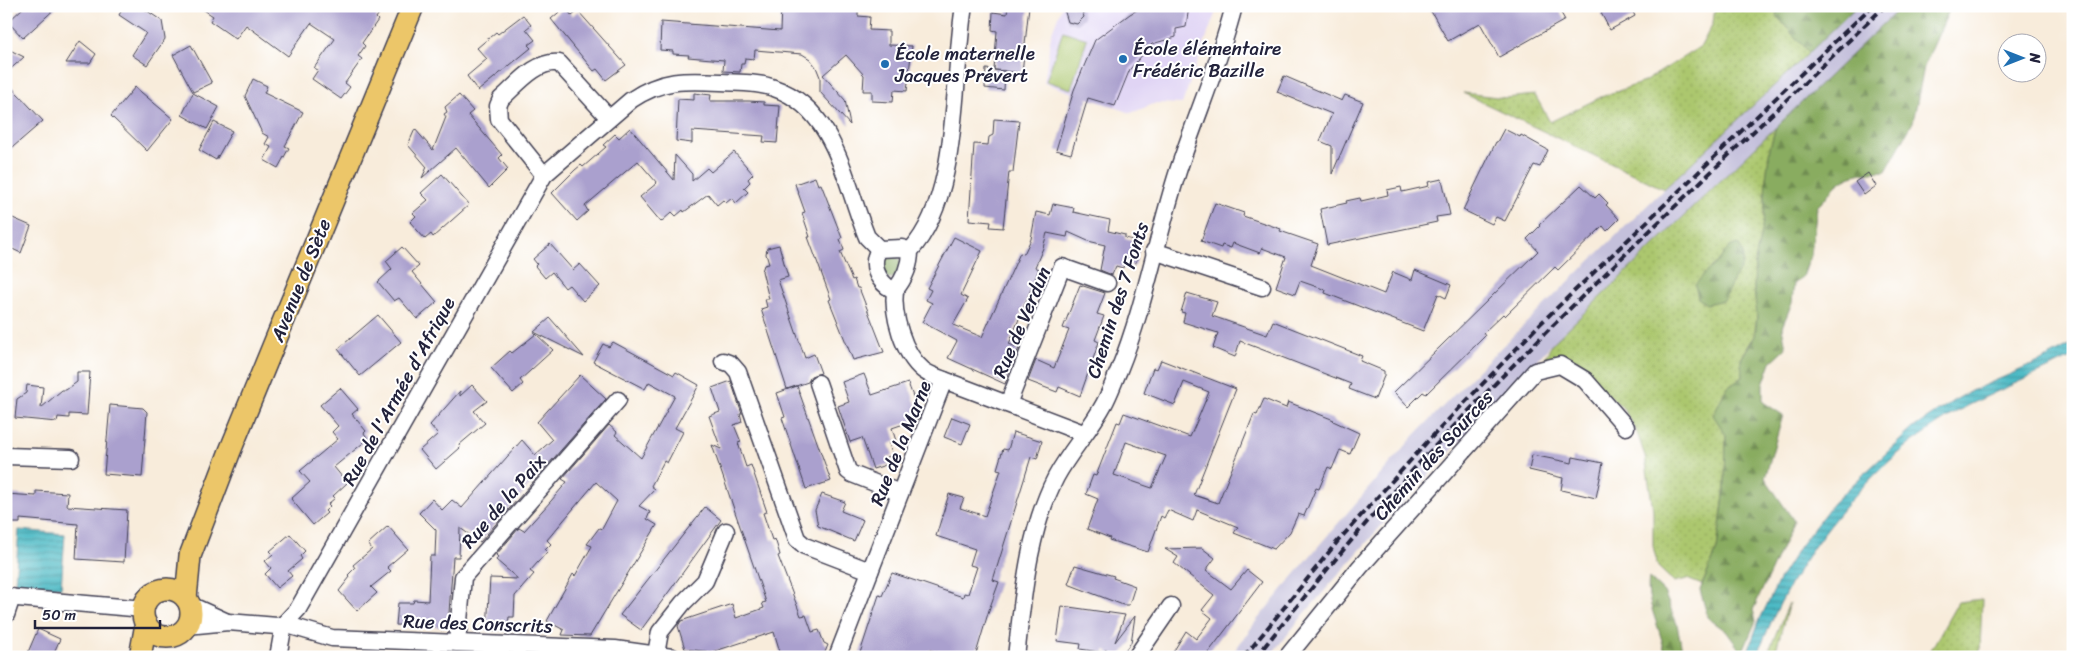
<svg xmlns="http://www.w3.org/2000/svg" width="2079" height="663" viewBox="0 0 2079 663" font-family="Sriracha,sans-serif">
<defs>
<pattern id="grass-dots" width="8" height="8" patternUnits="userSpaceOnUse" patternTransform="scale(1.25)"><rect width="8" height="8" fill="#acc76e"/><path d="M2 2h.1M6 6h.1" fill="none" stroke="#94ab60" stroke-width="1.8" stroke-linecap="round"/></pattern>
<pattern id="forest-firs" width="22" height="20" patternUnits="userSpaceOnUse" patternTransform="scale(1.25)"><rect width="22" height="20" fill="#89ac61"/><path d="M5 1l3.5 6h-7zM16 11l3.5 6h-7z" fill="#708c51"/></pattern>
<pattern id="water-rules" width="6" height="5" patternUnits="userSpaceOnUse" patternTransform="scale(1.25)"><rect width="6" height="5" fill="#4cbac5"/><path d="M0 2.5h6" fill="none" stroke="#3f97a1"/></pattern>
</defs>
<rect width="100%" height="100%" fill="#fff"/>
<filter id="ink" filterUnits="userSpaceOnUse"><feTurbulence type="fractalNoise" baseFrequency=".02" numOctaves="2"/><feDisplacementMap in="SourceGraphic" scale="10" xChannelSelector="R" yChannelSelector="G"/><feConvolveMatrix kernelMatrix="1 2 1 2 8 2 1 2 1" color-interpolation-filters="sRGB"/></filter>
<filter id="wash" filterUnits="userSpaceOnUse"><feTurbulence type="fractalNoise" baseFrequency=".0096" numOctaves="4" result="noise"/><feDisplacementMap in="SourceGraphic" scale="20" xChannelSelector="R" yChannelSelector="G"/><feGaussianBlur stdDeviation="1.12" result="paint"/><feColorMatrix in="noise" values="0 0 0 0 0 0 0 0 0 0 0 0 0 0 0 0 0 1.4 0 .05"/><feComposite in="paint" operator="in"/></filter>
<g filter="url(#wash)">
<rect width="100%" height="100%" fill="#f8ecdb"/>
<!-- built -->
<path fill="#e0d4f4" d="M1062,6H1218L1182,104L1156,103L1131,113L1044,83L1051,35Z"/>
<!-- industrial -->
<path fill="#c4c0db" d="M1857,6H1902L1553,343L1389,517L1306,612L1269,657H1230L1257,620L1321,543L1415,435L1485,363L1664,189Z"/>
<!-- grass -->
<g fill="url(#grass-dots)" stroke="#677454">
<path d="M1715,6H1780L1776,15L1809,53L1664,189L1463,93L1506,98L1535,95L1550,122L1601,97L1644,82L1701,46L1713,23Z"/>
<path d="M1776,127L1770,147L1766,179L1764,217L1755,262L1754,289L1757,316L1754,336L1741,359L1742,377L1727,387L1725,486L1717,550L1702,585L1687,579L1674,582L1658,567L1653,546V510L1645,456L1636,430L1622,407L1573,363L1545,357L1553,343Z"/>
<path d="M1982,599L1980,652L1984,657H1927L1958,602Z"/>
<path d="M1789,603L1776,650L1789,657H1766Z"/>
</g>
<!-- forest -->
<g fill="url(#forest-firs)" stroke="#56674e">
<path d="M1780,6H1857L1809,53L1776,15Z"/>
<path d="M1902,6H1951L1924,67L1913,122L1886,171C1869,172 1852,172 1838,184C1830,191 1825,200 1817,207L1811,254L1803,277L1794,283L1792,303L1782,327L1786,348L1771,362L1763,385V402L1783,415L1765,478L1794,521L1753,610L1756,621L1742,653L1726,631L1708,618L1700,590L1717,550L1725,487L1726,435L1713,415L1727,387L1742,377L1741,359L1755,336L1757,316L1754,289L1755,262L1764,217L1766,179L1770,147L1776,127Z"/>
<path d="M1738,244C1748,258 1741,268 1733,281C1729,287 1727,294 1724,300L1706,304L1698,298L1695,285L1705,273L1718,262L1729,247Z"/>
<path d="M895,255L902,263L894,278H887L879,263L884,257Z"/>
<path d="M1649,578L1664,592L1677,624L1682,650L1702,657H1665C1663,631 1644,602 1649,578Z"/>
</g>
<!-- pitch -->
<path fill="#acc76e" stroke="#677454" d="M1063,31L1087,39L1071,89L1046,81Z"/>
<!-- water -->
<g fill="url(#water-rules)" stroke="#376e80">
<path d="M2073,344V357C2033,377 1991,392 1953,414C1864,468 1792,559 1757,657H1746L1759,621L1780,578L1800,546L1833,503L1913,428L1953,401L1971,391L2041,361Z"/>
<path d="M19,530L65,534L61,588L15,583Z"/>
</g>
<g id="blocks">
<!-- building -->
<g fill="#aaa0ce" fill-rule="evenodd">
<path d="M25,6H58L23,38L8,22Z"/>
<path d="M124,6H140L162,21L165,39L147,65L132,55L146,33L119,15Z"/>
<path d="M198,6H384L376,18L378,20L362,43L365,46L358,56L362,59L345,83L350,87L341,99L312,79L318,70L314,68L335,39L311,23L288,56L246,25L236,39L210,21L213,16Z"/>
<path d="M781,6H858V16L870,17L869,30L889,31V45L912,46L907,91L894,90L893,102L872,101V91H863L864,75L846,55L823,75L845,100L850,125L820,92V77L816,67L810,59L802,54L755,50L754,59L745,58L744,64H741L740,72L723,71L724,60L688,57L689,55L673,54V51L660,50L661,22L780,31Z"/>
<path d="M1008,6H1029L1022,73L994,70L997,31L992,30L993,12L1007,14Z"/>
<path d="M1063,6H1080L1084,17L1077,24L1068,22Z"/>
<path d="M1144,6H1189L1186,27L1176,29V37L1152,44L1130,69L1115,106L1088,98L1071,154L1056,150L1074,90L1095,40L1130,14Z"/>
<path d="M1428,6H1557L1565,20L1499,57L1480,23L1448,41Z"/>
<path d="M1613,6H1630L1635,16L1610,30L1601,13Z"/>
<path d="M565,7L572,16L578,11L626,65L606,80L597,69L594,71L588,64L551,19Z"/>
<path d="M523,15L531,25L526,29L535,40L528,45L531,48L478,91L467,76L487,59L477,48L496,32L498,34Z"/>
<path d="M80,41L96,54L90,63H66Z"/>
<path d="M191,45L212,83L193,92L173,55Z"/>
<path d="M6,48L24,57L6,73Z"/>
<path d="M986,69L1005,71L1004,90L985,88Z"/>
<path d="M1284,76L1342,101L1345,95L1363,102L1332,174V146L1320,141L1332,114L1277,92Z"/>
<path d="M253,79L267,86L264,93L303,112L285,146L289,148L278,168L264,160L271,147L265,144L269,137L262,133L245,96Z"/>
<path d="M6,81L43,121L6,153Z"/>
<path d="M135,87L173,119L147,151L111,116Z"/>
<path d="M193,93L219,107L207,129L182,115Z"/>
<path d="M694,93L711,95L710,101H749L764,102V105L780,106L777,143L763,142L764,136L692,131V143L676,141L678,99L694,100Z"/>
<path d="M459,95L473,111L468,115L502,155L499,158L508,169L489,188L456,148L422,178L427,167L408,145L415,129L433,150L446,117L444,114L447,112L445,107Z"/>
<path d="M994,119L1019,121L1013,172H1009L1003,228L990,227L991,222L969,220L974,144L988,145L989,137L993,135Z"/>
<path d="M214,122L232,131L216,160L199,150Z"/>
<path d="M630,128L674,180L675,155L692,174V181L707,168L711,172L734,152L753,174L748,179L750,182L744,188L748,192L736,203L732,198L726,203L723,200L717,205L708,194L684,212L683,210L676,216L672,212L661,222L640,197L657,183L638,161L585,206L588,211L577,221L552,193L575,170L581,165L583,167L606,147L603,145L615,134L619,138Z"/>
<path d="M1504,129L1520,137L1521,135L1548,150L1540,167L1534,165L1505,221L1496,217L1492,224L1463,210L1496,142H1497Z"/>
<path d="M1868,173L1876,186L1864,195L1855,182Z"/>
<path d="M442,174L469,205L433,237L431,234L425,239L410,222L416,216L413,213L428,200L421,193Z"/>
<path d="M815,177L818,185L821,184L842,238L840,239L844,250L840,252L852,280L854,279L857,288H859L884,352L853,360L829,300L831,299L808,237H810L802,213L805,212L795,184Z"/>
<path d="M1442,179L1450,215L1436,217L1437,222L1327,245L1320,209L1347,203L1346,201L1360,198L1361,201L1388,195L1387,190L1401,187L1402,192L1429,186L1428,182Z"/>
<path d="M1581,185L1595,198L1599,194L1608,203L1606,205L1619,219L1607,231L1603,226L1558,270L1555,267L1505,316L1503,314L1483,333L1485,336L1426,394L1423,392L1408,407L1394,392L1538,251L1527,239L1540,226L1539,225Z"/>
<path d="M1215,203L1244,213L1243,216L1281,229L1280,231L1318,244L1311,265L1384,294L1393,272L1412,280L1415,270L1451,285L1446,298L1438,294L1423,331L1325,293L1326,290L1300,281L1295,294L1276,287L1286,257L1262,248L1260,253L1233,243L1231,248L1222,245L1221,248L1201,241Z"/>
<path d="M1053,204L1074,208L1073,212L1110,220L1108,231L1125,235V238L1141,242L1135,266L1124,264L1123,268L1116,266L1112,275L1100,270L1105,245L1088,241L1068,232L1067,237L1047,233L1043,248L1035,267L1039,269L1009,344L1019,348L1005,384L948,358L957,341L922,322L932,303L926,300L931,290L927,288L954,237L982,251L961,295L968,299L953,325L982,337L1020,253L1024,254L1031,239L1036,212L1050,215Z"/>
<path d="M6,215L31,226L21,253L6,246Z"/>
<path d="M550,244L573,270L580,264L600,286L583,301L569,285L565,288L552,272L545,278L535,266L537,264L533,259Z"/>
<path d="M779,245L788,277L778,280L786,303L805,358L814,354L821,373L811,376L808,382L787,389L761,309L767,307L765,299H769L762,271L764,265L769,264L766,254L767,248Z"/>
<path d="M402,247L419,266L412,272L437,302L417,319L399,298L394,301L378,282L392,269L386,261Z"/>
<path d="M1080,285L1105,293L1097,314L1104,316L1095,340L1099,342L1080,396L1059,387L1057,392L1028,381L1036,360L1054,368L1069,330L1063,328Z"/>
<path d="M1187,293L1217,302L1212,316L1267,335L1273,321L1362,356L1360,361L1384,371V376L1375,399L1349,389L1351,384L1240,341L1235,357L1213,348L1218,333L1183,322L1185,313L1181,312Z"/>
<path d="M378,315L401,342L360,376L338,349Z"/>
<path d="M550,318L584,357L534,332Z"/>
<path d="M536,334L553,350L520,380L523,384L513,393L491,368L510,351L512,353Z"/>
<path d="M613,342L674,375L676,372L699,385L675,428L683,432L667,463L664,461L651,486L655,489L639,506L650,512L647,519L657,525L590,636L562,635L564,630L547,621L573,574L575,576L592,546L587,544L599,528L602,529L617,501L596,482L547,540L551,544L545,550L547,552L530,571L534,574L515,596L514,617H509L507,631L487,630L490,578L518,579L496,560L498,557L496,555L519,528L524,531L551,501L567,482L562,479L609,425L617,432L615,435L641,458L675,396L649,382L645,389L593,362L603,344L609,347Z"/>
<path d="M1161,360L1236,389L1194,495L1218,503L1254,414L1257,415L1264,399L1286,408L1288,402L1334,420L1333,421L1359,433L1350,454L1340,450L1332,469L1328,467L1319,489L1316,488L1304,516L1298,514L1290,532L1274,549L1234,533L1238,527L1197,510L1193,521L1168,510L1164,518L1161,516L1148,552L1109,540L1110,538L1087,529L1098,499L1086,494L1093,475L1096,476L1117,422L1120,423L1124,413L1190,437L1197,421L1209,392L1184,382L1175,405L1144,393L1153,368L1157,369ZM1126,442L1166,456L1152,488L1114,475Z"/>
<path d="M77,372H90L87,415L69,414V418L58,417L57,422L15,418L17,399L26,393L27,385L43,387L41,408L62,390H66L77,382Z"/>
<path d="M864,374L872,395L908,383L920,415L918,419L892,428L896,441L889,444L893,455L887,457L889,464L873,469L862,438L850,442L838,406L849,402L842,382Z"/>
<path d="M580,375L606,399L480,542L460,528L459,557H453L448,627L396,625L398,603H413L414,600L428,601L430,556H435L436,530L419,513L432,499L442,510L452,500L462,508L522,440L535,455L552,440L537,422Z"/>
<path d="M731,381L742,414H740L742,422L734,425L741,442L738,443L746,467L751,465L767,512L763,513L772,540L775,539L777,545L780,555L778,556L801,616L806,615L812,632L819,630L824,643L828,645L823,657H788L780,652L774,632L712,652L685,649L678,626L681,621L732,604L736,618L764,608L762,603L766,602L712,445L721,449L709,416L720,412L712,388Z"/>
<path d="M472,385L487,401L474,411L485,423L459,445L460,448L436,469L420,450L438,434L430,425L460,391V396Z"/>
<path d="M797,386L831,481L806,489L782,418L785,417L777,393Z"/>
<path d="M340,388L358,409L352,414L366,431L364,433L368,439L334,467L347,483L333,496L335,498L328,504L330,506L325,511L327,513L313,525L291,499L310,482L300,471L338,439L332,432L338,426L320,405Z"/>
<path d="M110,405L143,408L147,412L142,477L104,474Z"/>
<path d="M952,417L970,424L962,444L944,437Z"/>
<path d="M1013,432L1042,441L1037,459L1031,457L993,580L999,582L989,610L975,657H952L930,650L927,657H873L860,653L879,595L882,596L892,573L963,597L964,593L968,594L977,567L970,565L975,549L936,536L949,494L964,498L960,508L985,516L1001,470L997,469L1003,449L1008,450Z"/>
<path d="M1532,455L1572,463L1573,457L1603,463L1596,498L1561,490L1563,478L1529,470Z"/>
<path d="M36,491L68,493L67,506L127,510L124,562L76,559L78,524L20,519V523H6V494L36,496Z"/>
<path d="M822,494L845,502L841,511L863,520L854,541L818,526L815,510Z"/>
<path d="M705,507L721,520L641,630L620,615Z"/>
<path d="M388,526L408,549L387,567L391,571L371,587L377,593L357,611L339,591L350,577L348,575L355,568L353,565L372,549L368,544Z"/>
<path d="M290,534L305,551L300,556L302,559L288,571L292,576L277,588L265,574L271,568L265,561L273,554L270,551Z"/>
<path d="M1202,548L1215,558L1206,570L1231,589L1247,570L1262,582L1205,657H1170L1186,631L1196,639L1212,618L1202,610L1214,595L1174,563L1178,557L1165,549Z"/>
<path d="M1075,565L1114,576L1113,578L1135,586L1129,605H1123L1068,584Z"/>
<path d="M1062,606L1125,615L1115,642L1135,616L1131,643L1119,657H1105L1109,651L1105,650V653L1080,649L1081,644L1057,641Z"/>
<path d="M38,629L60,639L52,657H26Z"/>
</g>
</g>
</g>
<g filter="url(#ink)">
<use href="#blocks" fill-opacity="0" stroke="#424053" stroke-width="1"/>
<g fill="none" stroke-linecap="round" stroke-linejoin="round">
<!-- minor casing -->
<g stroke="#424053" stroke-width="19">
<g id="minor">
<path d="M544,175L499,119L498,106L501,99C517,85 536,60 559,63L609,118"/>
<path d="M910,251L902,248L879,249C877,253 875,257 875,261C874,273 883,287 895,290C905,278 910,266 910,251C961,196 952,78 964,6"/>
<path d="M1154,251L1262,287"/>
<path d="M895,290C892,314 903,354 923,370C929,375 937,377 944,380"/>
<path d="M723,361L731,364L738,372L797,539L805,546L870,571"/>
<path d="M818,383L848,471L852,474L900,493"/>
<path d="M1008,404L1062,267L1107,283"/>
<path d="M6,456L71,458"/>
<path d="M6,597L144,609"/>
<path d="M190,605L225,621"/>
<path d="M6,615L12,597"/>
<path d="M187,626L228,622L277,626L284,624L298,609L544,175L631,100C662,79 685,80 721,82C739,83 758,82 774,88C836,109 845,184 867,237L879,249"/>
<path d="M457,643L463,577L618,400"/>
<path d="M656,654L660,632L683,603L705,581L726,531"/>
<path d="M278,657L284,624L332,638L615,649L672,657"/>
<path d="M837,657L944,380L1083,433"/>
<path d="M1016,657C1023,597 1028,531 1056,477C1070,451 1090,430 1104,404C1110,393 1114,381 1119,370C1145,306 1157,236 1178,171C1196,116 1220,62 1234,6"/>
<path d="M1136,657L1171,606"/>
<path d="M1287,657L1360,567L1535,371L1560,365L1585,380L1626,427"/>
</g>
</g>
<!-- major casing -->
<g stroke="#424053" stroke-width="24">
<g id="major">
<circle cx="167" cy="613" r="24"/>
<path d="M186,598L190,556L230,451L413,6"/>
<path d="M140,657L146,624"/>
</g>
</g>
<!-- minor -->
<use href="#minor" stroke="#fff" stroke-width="16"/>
<!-- major -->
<use href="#major" stroke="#ecc669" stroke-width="21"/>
<!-- rail -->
<g stroke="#22223b" stroke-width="4" stroke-dasharray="8 4" stroke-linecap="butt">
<path d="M1244,657L1338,541L1428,441L1540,324L1872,6"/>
<path d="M1256,657C1314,585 1372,513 1436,445C1580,293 1734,151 1885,6"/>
</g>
</g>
</g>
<!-- markers -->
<g fill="#1f6fb2" stroke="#fff" stroke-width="2">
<circle cx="1123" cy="59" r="5"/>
<circle cx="885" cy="64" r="5"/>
</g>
<g text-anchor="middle" stroke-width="4" stroke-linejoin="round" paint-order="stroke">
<!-- poi labels -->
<g font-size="19" fill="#22223b" stroke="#fff" text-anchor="start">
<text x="1133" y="55">École élémentaire<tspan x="1133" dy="22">Frédéric Bazille</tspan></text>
<text x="895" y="60">École maternelle<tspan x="895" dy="22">Jacques Prévert</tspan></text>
</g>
<!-- street labels -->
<g font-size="19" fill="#22223b" stroke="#fff">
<text transform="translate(300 280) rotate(-68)" y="7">Avenue de Sète</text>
<text transform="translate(1117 300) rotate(-72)" y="7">Chemin des 7 Fonts</text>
<text transform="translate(1021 322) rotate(-67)" y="7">Rue de Verdun</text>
<text transform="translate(398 391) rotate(-61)" y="7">Rue de l'Armée d'Afrique</text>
<text transform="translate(900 443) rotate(-68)" y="7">Rue de la Marne</text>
<text transform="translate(1433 455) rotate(-48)" y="7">Chemin des Sources</text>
<text transform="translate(503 501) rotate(-49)" y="7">Rue de la Paix</text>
<text transform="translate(478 623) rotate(2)" y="7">Rue des Conscrits</text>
</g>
</g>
<!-- margin -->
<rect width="2079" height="663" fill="none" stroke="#fff" stroke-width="25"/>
<!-- north arrow -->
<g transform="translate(2022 58) rotate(90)"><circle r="24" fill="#ffffff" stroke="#a7a7b1"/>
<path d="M0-4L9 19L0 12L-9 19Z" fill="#1f6fb2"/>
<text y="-8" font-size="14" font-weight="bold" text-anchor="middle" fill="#22223b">N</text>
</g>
<!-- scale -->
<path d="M35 620v8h125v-8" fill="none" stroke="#22223b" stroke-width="2.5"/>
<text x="42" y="620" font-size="15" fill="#22223b" stroke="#ffffff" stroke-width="4" paint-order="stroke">50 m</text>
</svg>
